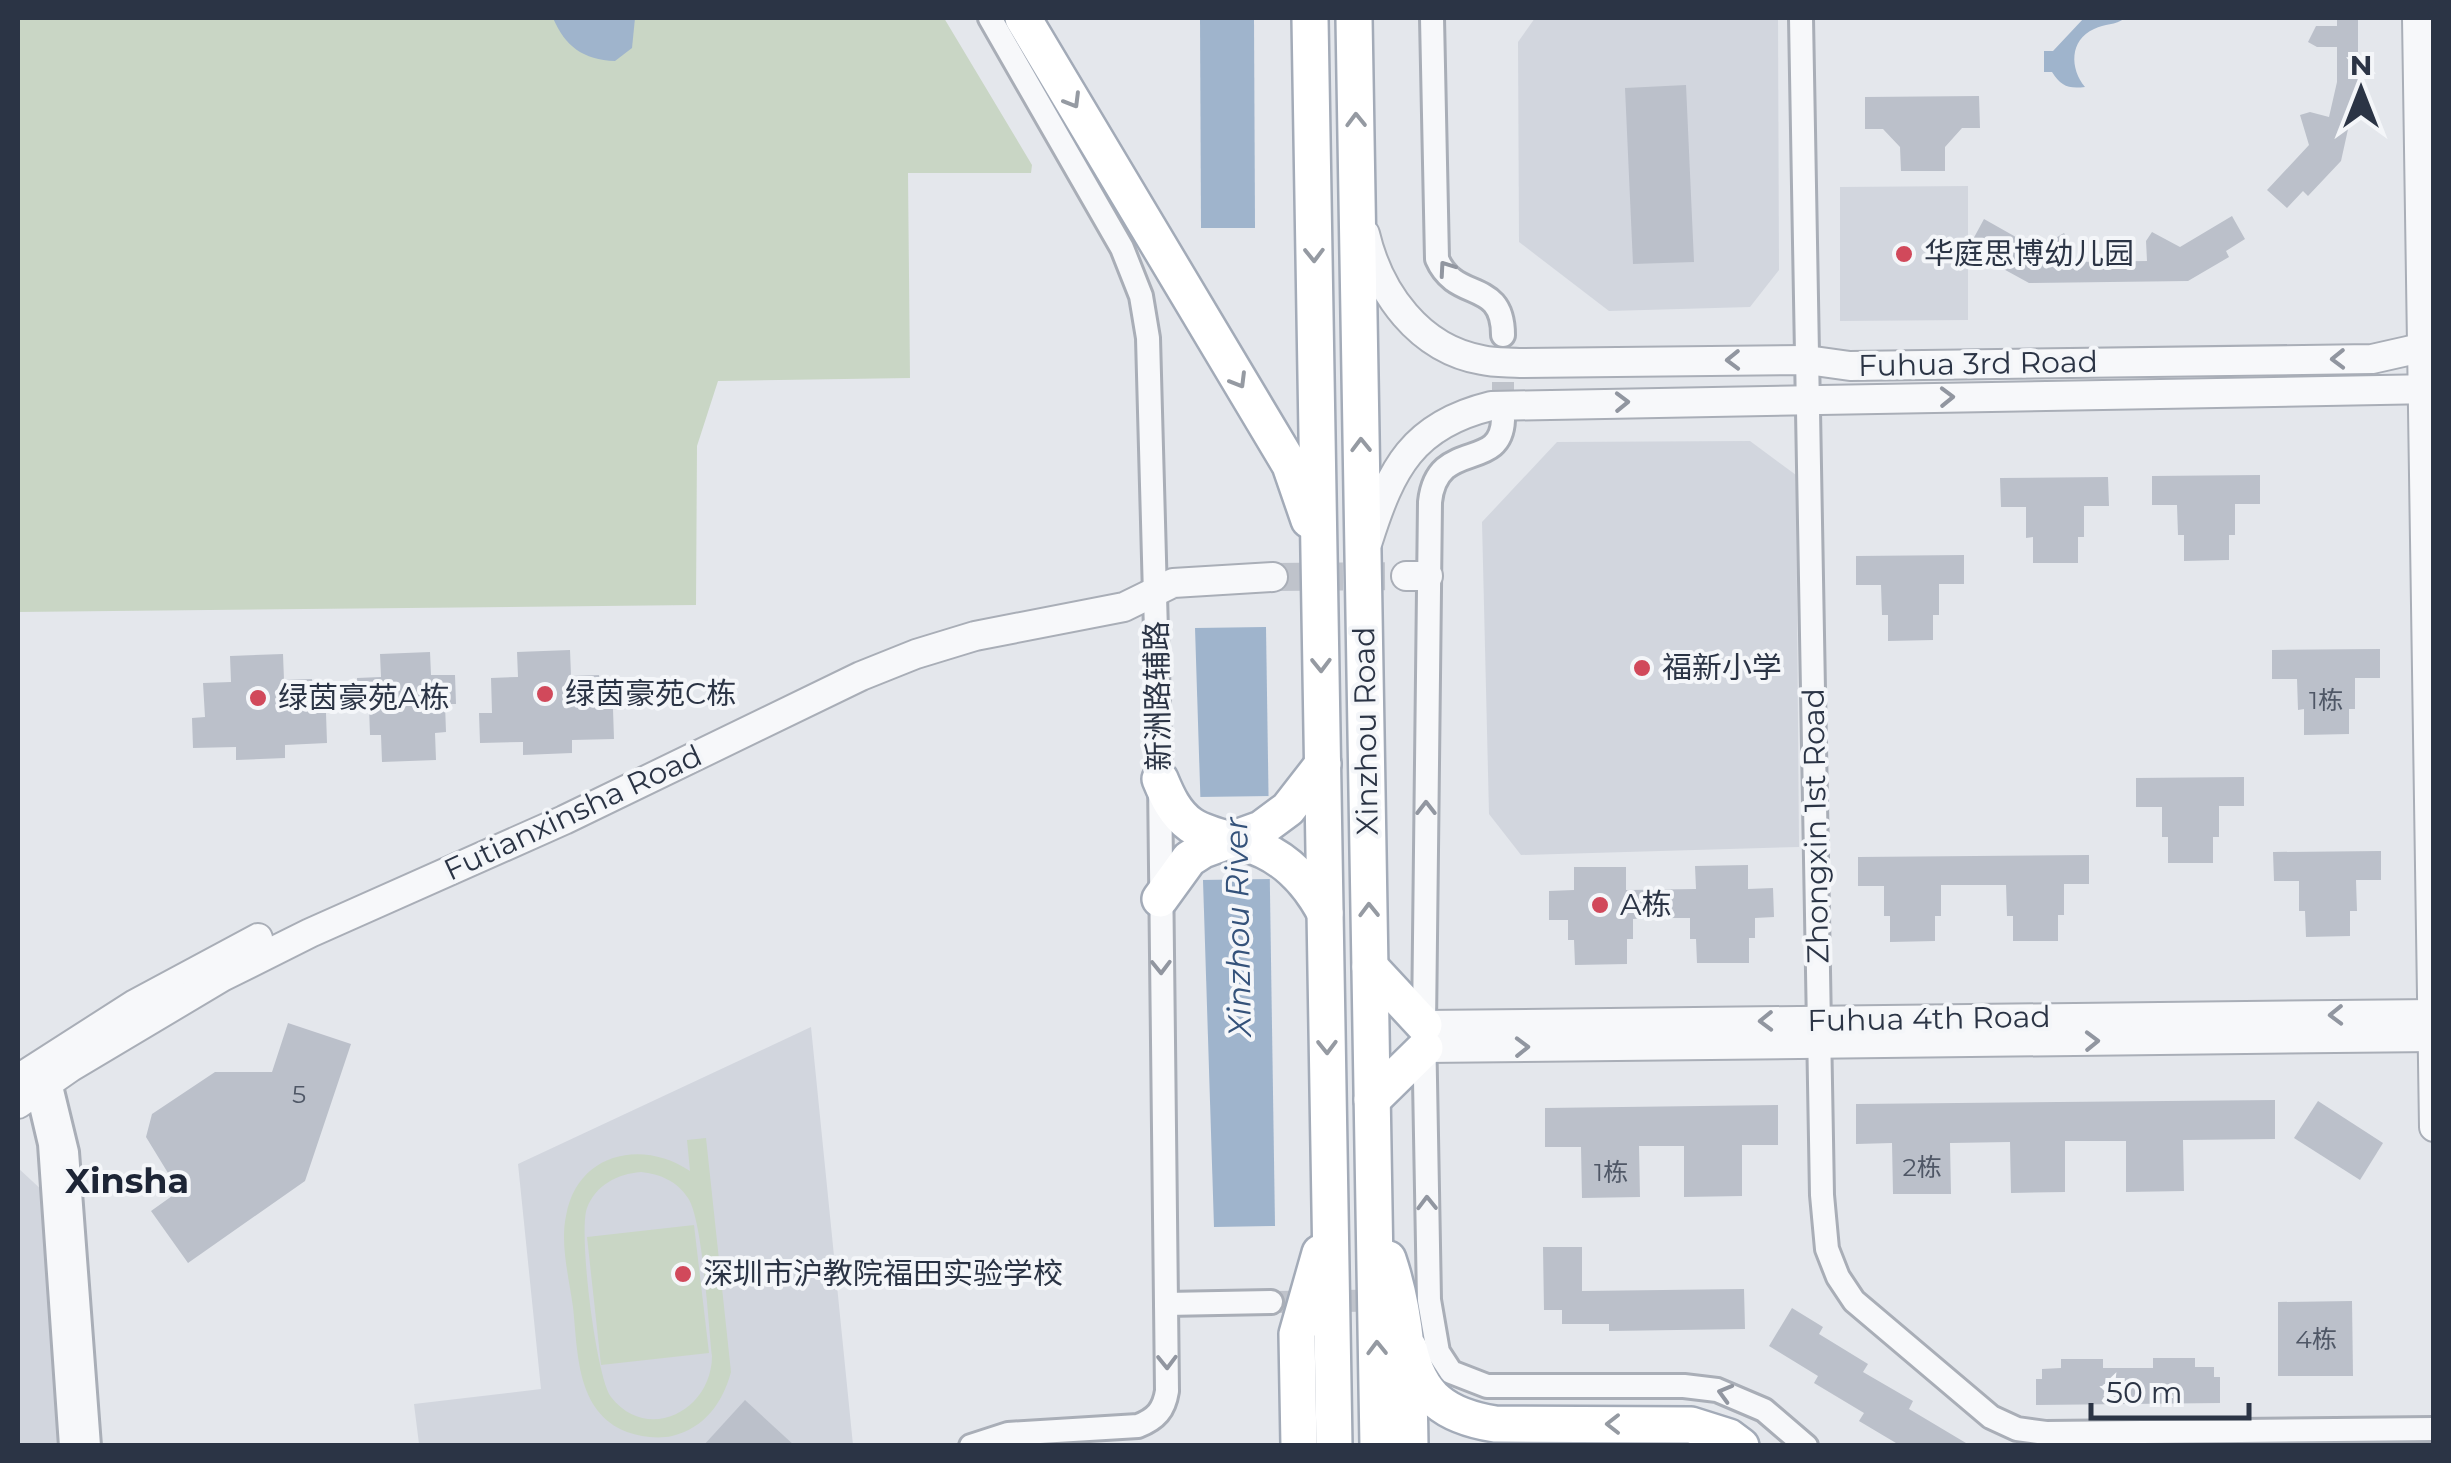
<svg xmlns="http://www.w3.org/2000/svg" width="2451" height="1463" viewBox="0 0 2451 1463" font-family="Montserrat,'Noto Sans SC',sans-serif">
<rect width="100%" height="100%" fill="#e4e7ec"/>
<!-- built -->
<g fill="#d2d6de">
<path d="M1535,18H1778L1779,270L1750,307L1609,311L1519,242L1518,42Z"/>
<path d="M1968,186V320L1840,321V187Z"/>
<path d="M1750,441L1796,475L1799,847L1521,855L1489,814L1482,522L1557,442Z"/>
<path d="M811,1027L853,1445L412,1446L419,1444L414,1404L541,1389L518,1164Z"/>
<path d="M18,1168L45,1193L58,1445H18Z"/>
</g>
<!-- green -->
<g fill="#c9d6c5" fill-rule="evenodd">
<path d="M18,18H944L1032,165L1031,173H908L910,378L718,381L697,446L696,605L18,612Z"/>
<path d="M706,1138L731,1372C723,1402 705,1428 672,1436C658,1439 641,1437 627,1432C576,1412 578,1353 573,1307C569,1278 560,1244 566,1216C577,1152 643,1139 690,1171L687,1140ZM641,1172C660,1174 677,1181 688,1198C703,1221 708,1323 712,1356C712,1410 648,1444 611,1397C596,1377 578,1232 587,1208C596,1185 617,1174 641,1172Z"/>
<path d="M694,1225L709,1353L601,1365L587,1237Z"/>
</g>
<!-- water -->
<g fill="#9fb4cc">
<path d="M553,18H635L632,48L615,61C583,60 565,46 553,18Z"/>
<path d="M1200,18H1254L1255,228H1201Z"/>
<path d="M2084,18H2125C2115,26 2105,23 2094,29C2069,40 2070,69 2085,87C2068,89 2061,86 2052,72H2044V51H2053Z"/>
<path d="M1266,627L1275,1226L1214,1227L1195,628Z"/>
</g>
<!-- pier -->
<path fill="#e4e7ec" d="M1273,796L1274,879L1200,880L1198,797Z"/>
<!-- building -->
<g fill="#bbc0ca">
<path d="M2337,18H2358V84L2341,161L2308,196L2303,191L2287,208L2267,190L2309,145L2300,115L2310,112L2329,117L2337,82V47H2317L2308,42L2316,26H2337Z"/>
<path d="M1686,85L1694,262L1633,264L1625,88Z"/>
<path d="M1979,96L1980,128H1962L1945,147V171H1901L1900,147L1883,129H1865V97Z"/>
<path d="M2232,216L2245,239L2226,251L2229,257L2188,281L2029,283L1987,260L1991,254L1971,243L1984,219L2037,249L2064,233L2070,242V262L2147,261L2146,241L2152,232L2180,247Z"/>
<path d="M2260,475V504H2235V535H2229V560L2184,561V535H2178L2177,505H2152V476Z"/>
<path d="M2108,477L2109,506H2084V537H2078V563H2033V537L2026,538V507H2001L2000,478Z"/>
<path d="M1964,555V584H1939V615H1933V640L1888,641V615H1882L1881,585H1856V556Z"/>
<path d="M2380,649V678H2355V709H2349V734L2304,735V709L2298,710L2297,679H2272V650Z"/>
<path d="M570,650L571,676L599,675L600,709H613L614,739L572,740V753L523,755V742L480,743L479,713H492L491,678L518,677L517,652Z"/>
<path d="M430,652L431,675H455L456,704H445L446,732L435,733L436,760L382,762L381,735H370L369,707H358L357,678L381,677L380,654Z"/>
<path d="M283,654L284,680L312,679L313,713H326L327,743L285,745V758L236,760V747L193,748L192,718L205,717L203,683L231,682L230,656Z"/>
<path d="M2244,777V806H2219V837H2213V863H2168V837H2162V807H2136V778Z"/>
<path d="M2381,851V880H2356L2357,911H2350V936L2306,937L2305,911H2299V881H2274L2273,852Z"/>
<path d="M2089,855V884H2064V915H2058V941H2013V916H2007L2006,885H1941V916H1935V941L1890,942V916H1884V886H1858V857Z"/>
<path d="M1748,865V889L1773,888L1774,917L1755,918V938H1749V963H1697L1696,939H1690V918H1652L1633,919V939H1627V964L1575,965L1574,940H1568V920H1549V891L1574,890V867H1626V890L1696,889L1695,866Z"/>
<path d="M288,1023L351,1044L305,1181L188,1263L151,1211L179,1191L146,1137L152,1114L215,1072H272Z"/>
<path d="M2275,1100V1139L2183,1140L2184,1191L2126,1192V1141H2065V1192L2011,1193L2010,1142L1950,1143L1951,1194H1893L1892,1143L1856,1144V1104Z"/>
<path d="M2318,1101L2383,1143L2360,1180L2294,1138Z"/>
<path d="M1778,1105V1145H1742V1196L1684,1197V1146H1639L1640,1197L1582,1198L1581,1147H1545V1108Z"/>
<path d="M1543,1247H1582V1291L1744,1289L1745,1329L1609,1331V1324H1562V1310H1544Z"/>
<path d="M2352,1301L2353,1376H2278V1302Z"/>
<path d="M1792,1308L1823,1327L1819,1334L1868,1364L1863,1372L1913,1401L1909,1409L1971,1446H1901L1859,1421L1864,1413L1814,1383L1818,1376L1769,1346Z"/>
<path d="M2153,1358H2195V1367H2214V1377H2220V1403L2036,1405V1379H2042V1369L2061,1368V1359H2103V1368H2153Z"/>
<path d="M745,1400L795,1446H703Z"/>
</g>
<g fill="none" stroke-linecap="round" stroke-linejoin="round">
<!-- minor-tunnel -->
<g stroke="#bfc3cb" stroke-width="22" stroke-dasharray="22 11" stroke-linecap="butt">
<path d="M1503,349V420"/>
<path d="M1271,1302L1417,1300"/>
</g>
<!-- tertiary-tunnel -->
<path stroke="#bfc3cb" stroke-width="28" stroke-dasharray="28 14" stroke-linecap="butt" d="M1273,577L1406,576"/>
<!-- minor casing -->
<g stroke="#a9aeb7" stroke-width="28">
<g id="minor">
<path d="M1432,18L1437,259C1456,303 1503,278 1503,335"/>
<path d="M1801,18L1822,1195L1827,1249L1838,1277L1854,1301L1991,1417L2017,1429L2046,1433L2434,1429"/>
<path d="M1503,420C1501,473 1437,437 1430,502L1424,1025L1429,1300L1438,1352L1451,1372L1487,1386H1684L1717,1390L1764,1410L1806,1446"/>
<path d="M39,1072L50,1082L67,1152L89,1446"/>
<path d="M34,1076L50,1144L71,1446"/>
<path d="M1166,1304L1271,1302"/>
<path d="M971,1446L1008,1434L1138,1426C1156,1419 1164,1410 1167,1391L1160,779L1148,338L1141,296L1122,248L990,18"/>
</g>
</g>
<!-- tertiary casing -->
<g stroke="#a9aeb7" stroke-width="32">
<g id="tertiary">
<path d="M2417,18L2434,1127"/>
<path d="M1365,234C1379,293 1419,349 1482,360C1494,363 1508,362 1521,363L1807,360L1850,366L2372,359L2434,345"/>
<path d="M1368,541C1391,468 1413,425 1491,406L2434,389"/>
<path d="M1406,576H1428"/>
<path d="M1424,1025L2434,1014"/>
<path d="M1425,1048L2434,1037"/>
<path d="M18,1079L135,1004L258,938"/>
<path d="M18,1104L71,1067L222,977L310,933L564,820L861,676L916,654L975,636L1124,607L1173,583L1273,577"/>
</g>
</g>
<!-- primary casing -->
<g stroke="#a3abb8" stroke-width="40">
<g id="primary">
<path d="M1023,18L1290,465L1309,520"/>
<path d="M1310,18L1334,1446"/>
<path d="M1354,18L1378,1446"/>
<path d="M1160,779C1167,796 1175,814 1191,825C1206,835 1225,838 1243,843C1282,853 1307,879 1325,913"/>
<path d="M1160,899L1189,859L1203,850L1261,829L1288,809L1323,764"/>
<path d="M1370,967L1424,1025"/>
<path d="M1372,1100L1425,1048"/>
<path d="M1388,1259C1409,1321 1409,1381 1410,1446"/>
<path d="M1409,1348C1420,1397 1445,1416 1495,1424L1691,1425L1729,1437L1741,1446"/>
<path d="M1299,1446L1297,1334L1320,1253"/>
</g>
</g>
<!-- minor -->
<use href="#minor" stroke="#f7f8fa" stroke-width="22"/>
<!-- tertiary -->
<use href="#tertiary" stroke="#f7f8fa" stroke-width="28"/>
<!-- primary -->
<use href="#primary" stroke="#fff" stroke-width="35"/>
</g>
<!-- one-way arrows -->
<defs><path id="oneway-chevron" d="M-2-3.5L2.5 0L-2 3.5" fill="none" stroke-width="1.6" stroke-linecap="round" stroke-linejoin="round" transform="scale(2.5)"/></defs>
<g stroke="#959aa2">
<use href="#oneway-chevron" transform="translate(1073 101) rotate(59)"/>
<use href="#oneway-chevron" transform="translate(1356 120) rotate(-91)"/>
<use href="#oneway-chevron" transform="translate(1314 255) rotate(89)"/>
<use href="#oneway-chevron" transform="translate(1239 381) rotate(59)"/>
<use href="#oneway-chevron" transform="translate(1361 445) rotate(-91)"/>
<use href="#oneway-chevron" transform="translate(1321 665) rotate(89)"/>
<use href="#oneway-chevron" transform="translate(1369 910) rotate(-91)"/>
<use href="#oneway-chevron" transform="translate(1327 1047) rotate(89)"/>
<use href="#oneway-chevron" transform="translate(1377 1348) rotate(-91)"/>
<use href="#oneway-chevron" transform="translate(1613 1424) rotate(180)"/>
</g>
<g stroke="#9196a0">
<use href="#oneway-chevron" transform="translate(1446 268) rotate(-125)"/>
<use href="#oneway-chevron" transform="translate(2338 359) rotate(179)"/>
<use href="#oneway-chevron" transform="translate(1733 360) rotate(179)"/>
<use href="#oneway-chevron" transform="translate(1947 397) rotate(-1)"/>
<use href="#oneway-chevron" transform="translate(1622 402) rotate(-1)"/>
<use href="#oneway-chevron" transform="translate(1426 808) rotate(-90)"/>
<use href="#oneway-chevron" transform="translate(1161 967) rotate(89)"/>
<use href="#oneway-chevron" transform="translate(2336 1015) rotate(179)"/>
<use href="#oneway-chevron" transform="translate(1766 1021) rotate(179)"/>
<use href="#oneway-chevron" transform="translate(2092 1041) rotate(-1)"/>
<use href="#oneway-chevron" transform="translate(1522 1047) rotate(-1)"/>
<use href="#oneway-chevron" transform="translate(1427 1203) rotate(-91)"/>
<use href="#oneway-chevron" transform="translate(1167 1362) rotate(89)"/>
<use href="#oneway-chevron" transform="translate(1725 1393) rotate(-164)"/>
</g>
<!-- markers -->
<g fill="#d1495b" stroke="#f4f6f9" stroke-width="4">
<circle cx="1904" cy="254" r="10"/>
<circle cx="1642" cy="668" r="10"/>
<circle cx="545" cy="694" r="10"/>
<circle cx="258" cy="698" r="10"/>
<circle cx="1600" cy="905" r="10"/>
<circle cx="683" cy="1274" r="10"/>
</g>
<g text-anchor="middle" stroke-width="8" stroke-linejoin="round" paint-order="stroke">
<!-- number labels -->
<g font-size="25" fill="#4f5766">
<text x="2326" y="709">1栋</text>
<text x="299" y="1103">5</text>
<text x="1922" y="1176">2栋</text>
<text x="1611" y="1181">1栋</text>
<text x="2316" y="1348">4栋</text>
</g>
<!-- poi labels -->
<g font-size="30" fill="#2b3445" stroke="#f4f6f9" text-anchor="start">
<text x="1924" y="264">华庭思博幼儿园</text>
<text x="1662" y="678">福新小学</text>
<text x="565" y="704">绿茵豪苑C栋</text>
<text x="278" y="708">绿茵豪苑A栋</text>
<text x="1620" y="915">A栋</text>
<text x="703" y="1284">深圳市沪教院福田实验学校</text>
</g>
<!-- street labels -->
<g font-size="30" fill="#2b3445" stroke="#f4f6f9">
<text transform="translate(1978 364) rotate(-1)" y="10">Fuhua 3rd Road</text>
<text transform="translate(1158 696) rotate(-91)" y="10">新洲路辅路</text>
<text transform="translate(1366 731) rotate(-91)" y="10">Xinzhou Road</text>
<text transform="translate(573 813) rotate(-25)" y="10">Futianxinsha Road</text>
<text transform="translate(1816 826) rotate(-91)" y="10">Zhongxin 1st Road</text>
<text transform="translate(1929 1019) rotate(-1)" y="10">Fuhua 4th Road</text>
</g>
<!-- water labels -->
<g font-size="32" font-style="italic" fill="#34527a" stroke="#f4f6f9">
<text transform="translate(1238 927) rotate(-91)" y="11">Xinzhou River</text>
</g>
<!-- quarter labels -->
<g font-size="35" font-weight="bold" fill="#1d2536" stroke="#f4f6f9">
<text x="127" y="1193">Xinsha</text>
</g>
</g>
<!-- border -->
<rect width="2451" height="1463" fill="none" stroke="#2b3445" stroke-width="40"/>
<!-- north arrow -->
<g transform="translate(2361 90)" stroke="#f4f6f9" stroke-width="8" paint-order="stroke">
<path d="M0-8L18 38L0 25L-18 38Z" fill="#2b3445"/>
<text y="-15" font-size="28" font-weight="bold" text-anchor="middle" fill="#2b3445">N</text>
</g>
<!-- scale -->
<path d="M2091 1403v15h158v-15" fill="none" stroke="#2b3445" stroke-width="5"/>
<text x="2106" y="1403" font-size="30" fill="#2b3445" stroke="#f4f6f9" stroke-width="8" paint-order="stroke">50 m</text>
</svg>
